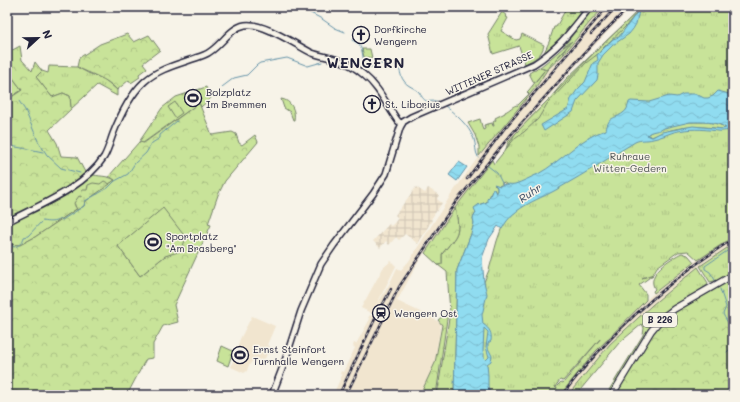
<svg xmlns="http://www.w3.org/2000/svg" width="740" height="402" viewBox="0 0 740 402" font-family="Mali,sans-serif">
<defs>
<pattern id="industrial-grid" width="8" height="8" patternUnits="userSpaceOnUse"><rect width="8" height="8" fill="#f1e5cf"/><path d="M0 4h8M4 0v8" fill="none" stroke="#cec4b3"/></pattern>
<pattern id="grass-tufts" width="24" height="20" patternUnits="userSpaceOnUse"><rect width="24" height="20" fill="#c8e399"/><path d="M3 7l-1-3M5 7V3M7 7l1-3M15 17l-1-3M17 17v-4M19 17l1-3" fill="none" stroke="#acc285"/></pattern>
<pattern id="forest-crowns" width="20" height="18" patternUnits="userSpaceOnUse"><rect width="20" height="18" fill="#c8e399"/><path d="M2 6a3 3 0 1 1 6 0M12 15a3 3 0 1 1 6 0" fill="none" stroke="#acc285"/></pattern>
<pattern id="wetland-marsh" width="20" height="14" patternUnits="userSpaceOnUse"><rect width="20" height="14" fill="#c8e399"/><path d="M1 5h8M5 5V1M11 12h8M15 12V8" fill="none" stroke="#acc285"/></pattern>
<pattern id="water-waves" width="16" height="10" patternUnits="userSpaceOnUse"><rect width="16" height="10" fill="#90dcf0"/><path d="M0 5q4-4 8 0t8 0" fill="none" stroke="#7cbccf"/></pattern>
</defs>
<rect width="100%" height="100%" fill="#f7f3e8"/>
<filter id="ink" filterUnits="userSpaceOnUse"><feTurbulence type="fractalNoise" baseFrequency=".025" numOctaves="2"/><feDisplacementMap in="SourceGraphic" scale="8" xChannelSelector="R" yChannelSelector="G"/><feConvolveMatrix kernelMatrix="1 2 1 2 8 2 1 2 1" color-interpolation-filters="sRGB"/></filter>
<g filter="url(#ink)">
<!-- built -->
<g fill="#f1e5cf">
<path d="M604,7H632L589,51L483,170L420,259L397,301L435,319L441,324L435,363L420,395H352L354,390L351,395H333L342,375L340,374L341,371L343,372L355,348L353,346L354,343L356,344L370,319L368,318L370,315L371,316L373,314L361,308L383,268L391,261L396,266L376,306L390,283L397,268L401,270L409,261L451,195L479,156L536,87L547,70L558,61L590,22Z"/>
<path d="M733,237V244L700,266L671,289L610,344L568,395H560L596,351L637,308L654,293L694,262Z"/>
<path d="M252,316L275,326L267,345L270,346L264,361L257,359L253,360L248,367L247,371L244,373L231,367L240,339Z"/>
</g>
<!-- industrial -->
<path fill="url(#industrial-grid)" d="M416,187L425,193L428,188L439,195L437,199L442,203L431,219L432,220L418,244L405,234L399,240L396,237L389,245L386,241L380,248L373,241L389,224L391,226L395,222L398,218L395,215Z"/>
<!-- grass -->
<g fill="url(#grass-tufts)" stroke="#75826a" fill-rule="evenodd">
<path d="M567,7H580L581,12L575,21L566,30L565,35L557,44L543,55L549,42L554,27H556Z"/>
<path d="M642,7H733V237L698,260L688,251L678,252L657,267L653,274L642,278L653,275L639,285L646,294V300L596,351L560,395H484L480,323L484,282L489,270L497,241L503,224L507,185L503,182L500,186L494,185L497,187V193H496L494,189L492,191L487,202L478,205L476,213L473,218L474,223L471,234L457,270L454,395H437L450,312L447,272L438,265L442,263V254C458,233 461,235 455,208L492,160L494,164L506,149L508,142L515,134L551,97L566,79ZM601,338L563,383L561,382L556,387L557,389L555,387L560,380L563,381Z"/>
<path d="M502,12L507,16L506,17L508,18L501,31L516,40L520,39L522,34L544,45C542,56 534,59 525,64L519,46L493,54L488,34Z"/>
<path d="M362,49H370L372,58L364,57Z"/>
<path d="M564,51V54L547,70L536,87L479,156V147L475,135L468,123L480,119L483,130L485,129L484,125L492,123L493,126H494L493,122L496,120L495,118L505,113V112C510,110 513,105 518,105L517,106L529,94L527,92L529,90L544,71L534,83L529,73L539,67L545,70Z"/>
<path d="M49,66L77,67L88,73L104,79L117,90V96L97,85L71,109L70,96L63,93L52,97L36,77L42,71L48,73Z"/>
<path d="M13,78L22,90L7,100V82Z"/>
<path d="M206,87L211,98L201,107L199,103L143,143L139,142L162,108L176,97Z"/>
<path d="M90,174C99,177 107,175 115,180L96,193L78,208L35,237L20,245L7,244L8,223Z"/>
<path d="M733,244V272L718,280L710,282L700,266Z"/>
<path d="M682,253L688,255L694,262L654,293L653,291L655,289C645,274 671,258 682,253Z"/>
<path d="M698,267L708,283L706,286C687,299 666,307 651,325L611,391L609,390L643,335L644,328L642,324L619,343L576,395H568L610,344L652,305Z"/>
<path d="M222,346L233,351L228,366L217,361Z"/>
</g>
<!-- forest -->
<g fill="url(#forest-crowns)" stroke="#75826a" fill-rule="evenodd">
<path d="M595,7H604L590,22L564,54V51L570,42L563,47Z"/>
<path d="M642,7H647L642,13L639,10L626,26L602,49L599,53L586,63L547,104L538,119L524,132L516,137L506,149L515,134L593,54Z"/>
<path d="M127,34L134,42L149,35L160,50L143,63L147,68L139,74L140,77L131,83L129,80L117,90C107,78 90,74 77,67L79,58L100,44Z"/>
<path d="M20,46L22,60L32,71L35,62L42,71L36,77L52,97L63,93L70,96L71,109L49,130L57,143L61,156L77,157L86,174L67,189L7,220V100L22,90L13,78L7,82V53Z"/>
<path d="M281,99C291,100 296,111 294,120H293L290,112L284,108Z"/>
<path d="M199,103L212,135L232,132L236,134L239,143L242,145L255,135L258,142L225,181L218,195L208,224L211,225L174,305L178,322L163,326L153,344V358L146,359L127,395H18L7,388V244L20,245L35,237L78,208L87,199L115,180L109,176L139,142L144,143ZM163,209L181,250L165,256L140,276L118,246Z"/>
<path d="M690,122C700,122 717,121 726,128L722,129C695,125 676,126 652,137L647,135C655,127 678,124 690,122Z"/>
<path d="M455,208C461,235 458,233 442,254V264L438,265L425,253Z"/>
<path d="M733,279V395H614L654,330L661,322L670,315Z"/>
<path d="M448,312L436,395H420L435,363L442,325L438,320Z"/>
</g>
<!-- wetland -->
<path fill="url(#wetland-marsh)" stroke="#75826a" d="M104,181L110,184L86,201L84,206L77,210L74,203L79,196L81,197L82,190H87L88,185L93,183L100,184Z"/>
<!-- garden -->
<g fill="#c8e399" stroke="#75826a">
<path d="M572,41L546,70L540,67C551,59 560,49 572,41Z"/>
<path d="M198,92L201,100L187,104L185,97Z"/>
<path d="M175,102L182,113L175,118L168,107Z"/>
<path d="M163,208L186,238L181,251L165,256L140,276L118,246Z"/>
</g>
<!-- water -->
<g fill="url(#water-waves)" stroke="#6492a8" fill-rule="evenodd">
<path d="M638,11H639L636,24L633,29L629,34L613,45L603,55L598,63V75L597,80L577,101L573,112L544,131L541,125L568,109L571,99L577,90L585,82L593,63L598,60L597,55L613,39L619,37Z"/>
<path d="M718,91L733,95V132C727,129 723,132 718,131C701,129 690,128 674,132C667,134 660,138 653,139C646,141 641,139 635,142C610,157 586,173 561,187C540,200 514,205 502,229L498,226L489,239L482,258L484,282L487,294L482,315L483,324C490,329 492,333 491,341L488,343V348L492,356L491,361L487,364L488,375V386L490,395H454L457,270L471,234L474,223L473,218L476,213L474,208L478,205L487,202V199L490,196L493,188L496,193H497V187L494,184L500,186C505,183 510,185 515,184C522,182 531,177 538,174C562,161 579,138 606,130C609,115 614,120 623,113C627,111 628,106 629,102L631,101L649,102L669,96L677,97L683,94H696L704,98H708L713,96ZM690,122C700,122 718,121 726,128L722,129L693,126L662,132L652,137L647,135C651,130 659,132 664,128ZM484,328L488,332L486,347L489,357L486,360L484,358V354L483,351Z"/>
<path d="M459,162L467,167L457,181L449,175Z"/>
</g>
<g fill="none" stroke-linecap="round" stroke-linejoin="round">
<!-- stream -->
<g stroke="#6492a8" stroke-width="1">
<path d="M299,7L322,19L335,28L345,32"/>
<path d="M352,40C365,46 361,54 365,66C376,71 381,58 395,65C402,69 399,75 404,81C407,86 415,88 419,92C421,95 423,100 427,101C432,102 435,100 440,102"/>
<path d="M222,87L234,78L247,75L257,65L260,63L287,58L308,66L322,62"/>
<path d="M19,101L25,110L38,141L47,155L61,168L80,173"/>
<path d="M444,105C456,115 468,124 474,139C476,145 475,152 478,157"/>
<path d="M7,145C18,148 31,149 43,152"/>
<path d="M488,166L497,173L503,185"/>
<path d="M7,244H10L14,247C19,246 23,242 24,237L28,236L42,221C48,222 54,223 60,219L62,220L84,206L85,201L108,188L115,181L128,174L135,163L146,153L152,143L160,138V135L177,121"/>
<path d="M715,280L710,272L705,269V266L733,247"/>
<path d="M720,289L726,307L723,314C725,319 729,323 731,328C733,337 730,346 733,354"/>
<path d="M727,352L731,348"/>
<path d="M606,392L607,395"/>
</g>
<!-- secondary casing -->
<g stroke="#22223b" stroke-width="8">
<g id="secondary">
<path d="M7,222C39,205 84,188 104,157C108,150 110,142 113,134C120,116 129,96 144,82C160,67 184,63 204,55C220,49 228,28 245,25C263,22 296,45 312,53C320,56 329,57 338,60C347,62 357,69 364,75C379,87 387,106 398,121L402,124"/>
<path d="M272,395L284,364L301,311L321,264L334,245L373,194L386,174L400,128L403,122L411,117L534,64C559,48 572,30 590,7"/>
</g>
</g>
<!-- primary casing -->
<g stroke="#22223b" stroke-width="8">
<path id="primary" d="M612,395L651,331L661,319L674,309L733,275"/>
</g>
<!-- secondary -->
<use href="#secondary" stroke="#f7f3e8" stroke-width="5"/>
<!-- primary -->
<use href="#primary" stroke="#f7f3e8" stroke-width="5.5"/>
<!-- rail casing -->
<g stroke="#22223b" stroke-width="2.5">
<g id="rail">
<path d="M591,34L616,7"/>
<path d="M467,179L504,129L607,7"/>
<path d="M339,395L376,317L391,289"/>
<path d="M346,395L399,287L455,203L508,138L597,39L629,7"/>
<path d="M562,395C610,333 667,281 733,239"/>
</g>
</g>
<!-- rail -->
<use href="#rail" stroke="#f7f3e8" stroke-width="1" stroke-dasharray="3" stroke-linecap="butt"/>
</g>
</g>
<!-- icons -->
<defs>
<g id="church-ring" transform="scale(0.9)"><circle r="9.5" fill="#f7f3e8" stroke="#22223b" stroke-width="1.5"/><path d="M-1.2-6h2.4v3.5h3.3v2.4h-3.3V6h-2.4V-.1h-3.3v-2.4h3.3Z" fill="#22223b"/></g>
<g id="stadium-ring" transform="scale(0.9)"><circle r="9.5" fill="#f7f3e8" stroke="#22223b" stroke-width="1.5"/><path d="M0-5a6.5 5 0 1 0 0 10a6.5 5 0 1 0 0-10ZM-3.5-1.8h7v3.6h-7Z" fill="#22223b"/></g>
<g id="station-ring" transform="scale(0.9)"><circle r="9.5" fill="#f7f3e8" stroke="#22223b" stroke-width="1.5"/><path d="M-3-6H3Q5-6 5-4V2Q5 4 3 4L4.5 6H3L1.5 4h-3L-3 6H-4.5L-3 4Q-5 4-5 2V-4Q-5-6-3-6ZM-3.5-4v3h7v-3ZM-3.5 1v1.5H-2V1ZM2 1v1.5H3.5V1Z" fill="#22223b"/></g>
</defs>
<g fill-rule="evenodd">
<use href="#church-ring" x="361" y="35"/>
<use href="#stadium-ring" x="193" y="98"/>
<use href="#church-ring" x="372" y="104"/>
<use href="#stadium-ring" x="153" y="242"/>
<use href="#station-ring" x="381" y="313"/>
<use href="#stadium-ring" x="240" y="355"/>
</g>
<g text-anchor="middle" stroke-width="3" stroke-linejoin="round" paint-order="stroke">
<!-- shield labels -->
<rect fill="#f7f3e8" stroke="#62616f" stroke-width="1" x="643" y="313" width="34" height="14" rx="3"/>
<g font-size="9" font-weight="bold" fill="#22223b">
<text x="660" y="323">B 226</text>
</g>
<!-- poi labels -->
<g font-size="10" fill="#22223b" stroke="#f7f3e8" text-anchor="start">
<text x="374" y="33">Dorfkirche<tspan x="374" dy="12">Wengern</tspan></text>
<text x="206" y="96">Bolzplatz<tspan x="206" dy="12">Im Bremmen</tspan></text>
<text x="385" y="108">St. Liborius</text>
<text x="166" y="240">Sportplatz<tspan x="166" dy="12">"Am Brasberg"</tspan></text>
<text x="394" y="317">Wengern Ost</text>
<text x="253" y="353">Ernst Steinfort<tspan x="253" dy="12">Turnhalle Wengern</tspan></text>
</g>
<!-- street labels -->
<g font-size="10" fill="#22223b" stroke="#f7f3e8">
<text transform="translate(489 73) rotate(-24)" y="4">WITTENER STRASSE</text>
</g>
<!-- park labels -->
<g font-size="10" fill="#4c5252" stroke="#f7f3e8">
<text x="630" y="160">Ruhraue<tspan x="630" dy="12">Witten-Gedern</tspan></text>
</g>
<!-- water labels -->
<g font-size="11" font-style="italic" fill="#3e5068" stroke="#f7f3e8">
<text transform="translate(530 193) rotate(-34)" y="4">Ruhr</text>
</g>
<!-- district labels -->
<g font-size="14" font-weight="bold" letter-spacing="1" fill="#22223b" stroke="#f7f3e8">
<text x="366" y="68">WENGERN</text>
</g>
</g>
<!-- margin -->
<rect width="740" height="402" fill="none" stroke="#f7f3e8" stroke-width="24"/>
<rect x="12" y="12" width="716" height="378" fill="none" stroke="#22223b" stroke-width="1.5" filter="url(#ink)"/>
<!-- north arrow -->
<g transform="translate(38 38) rotate(68)" stroke="#f7f3e8" stroke-width="3" paint-order="stroke">
<path d="M0-3L7 15L0 10L-7 15Z" fill="#22223b"/>
<text y="-6" font-size="11" font-weight="bold" text-anchor="middle" fill="#22223b">N</text>
</g>
</svg>
